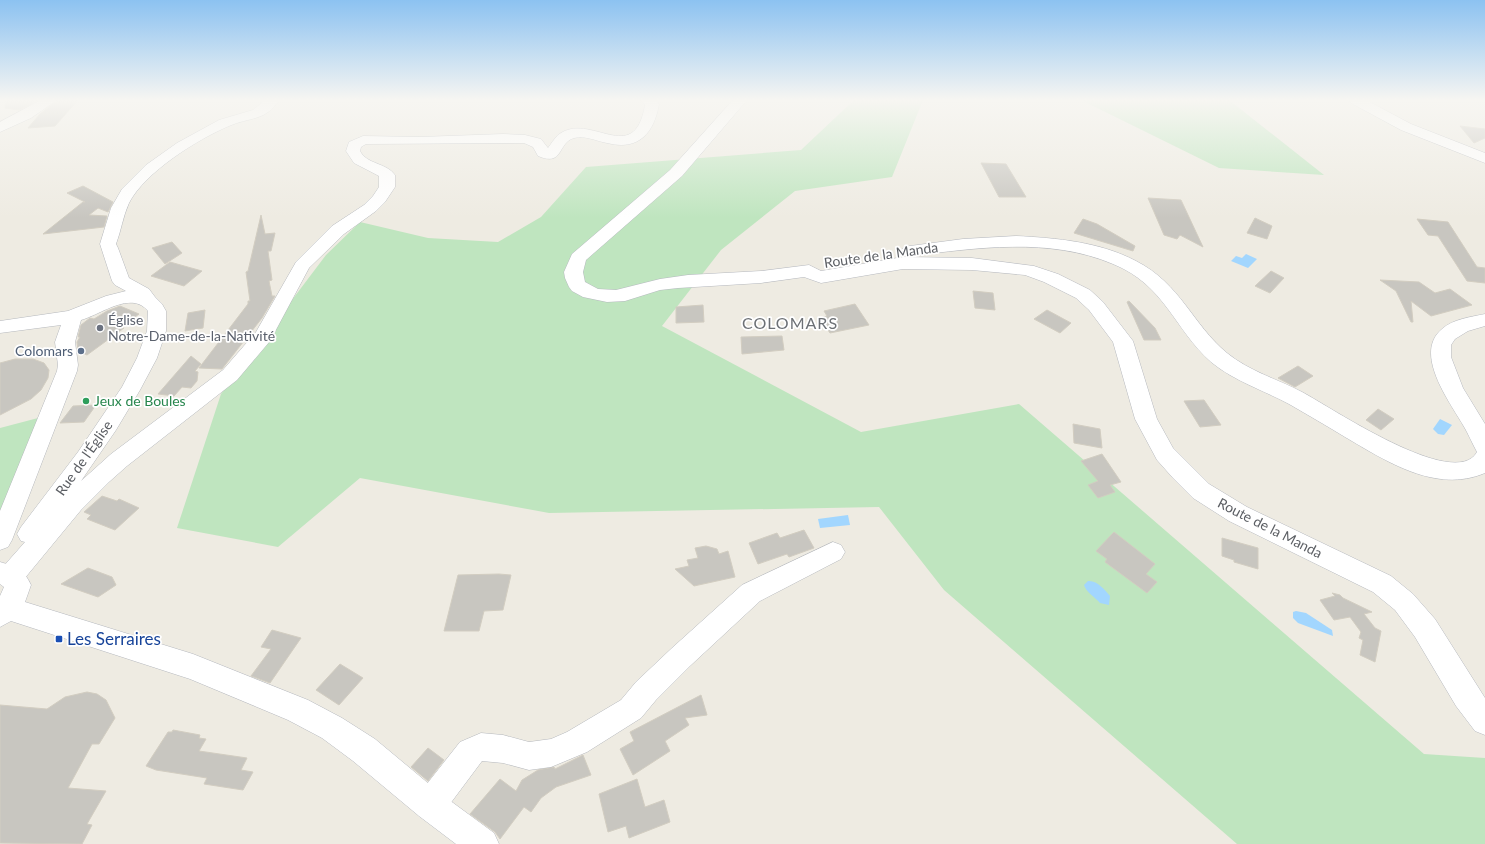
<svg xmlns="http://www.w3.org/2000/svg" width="1485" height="844" viewBox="0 0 1485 844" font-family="Lato,sans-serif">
<rect width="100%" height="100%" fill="#eeebe2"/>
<!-- green -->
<g fill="#bfe5bf">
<path d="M854,100H923L892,177L795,191L721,250L662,326L861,432L1019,404L1424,754L1485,758V844H1237L944,590L879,507L549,513L360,478L278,547L177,528L221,394L326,255L360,222L428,238L498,242L541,217L586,167L801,150Z"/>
<path d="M1081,100H1229L1324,175L1219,168Z"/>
<path d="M38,418L0,511V428Z"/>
</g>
<!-- water -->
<g fill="#a2d6fe">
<path d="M1246,254L1257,259L1248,268L1231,261L1236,256L1242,258Z"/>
<path d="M1440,419L1452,425L1444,435L1438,434L1433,429Z"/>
<path d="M848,515L850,525L820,528L818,519Z"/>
<path d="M1088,581C1097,580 1105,590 1110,596L1109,605L1100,603C1095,597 1086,592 1084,585Z"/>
<path d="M1296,611L1306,613L1332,630L1333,636L1298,623L1293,618V612Z"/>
</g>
<!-- building -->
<g fill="#c8c6c0" stroke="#d2cdc1">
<path d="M6,100H39L19,110L5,108Z"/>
<path d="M58,100H78L55,126L28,128L40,114Z"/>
<path d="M1460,126L1485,129V138L1474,143Z"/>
<path d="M981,163L1006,164L1026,197H999Z"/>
<path d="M83,186L113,202L108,212L98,208L89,215L107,216L104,227L43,234L83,202H85L67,193Z"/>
<path d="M1148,198L1181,200L1203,247L1180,235L1177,239L1164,235Z"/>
<path d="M261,215L265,234L275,233L271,251H268L272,280L269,281L272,296H275L262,318L222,369L199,368L248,304V301H250L246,272L248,271Z"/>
<path d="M1255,218L1272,226L1267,239L1247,233Z"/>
<path d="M1083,219L1097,224L1135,246L1133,251L1074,233Z"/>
<path d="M1417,219L1448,222L1477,267L1485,268V283L1467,281L1438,236L1428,235Z"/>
<path d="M172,242L182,253L165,264L152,248Z"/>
<path d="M170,262L202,271L184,286L151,276Z"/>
<path d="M1271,271L1284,278L1270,293L1255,286Z"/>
<path d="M1380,280L1419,282L1435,293L1450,289L1472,305L1431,316L1411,301L1413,322H1411L1396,291Z"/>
<path d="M973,291L993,293L995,310L975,308Z"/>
<path d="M1129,301L1155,328L1161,340H1144L1127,302Z"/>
<path d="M855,304L869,325L830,333L820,318L827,316L824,311Z"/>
<path d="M703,305L704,322L676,323V307Z"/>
<path d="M120,306L139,314L120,328H124L87,355L78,351L77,342L80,337H78L81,325L90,318L94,319L107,311Z"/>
<path d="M205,310L203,328L185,331L188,313Z"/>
<path d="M1047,310L1071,323L1060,333L1034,319Z"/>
<path d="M782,336L784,350L742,354L741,337Z"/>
<path d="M191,356L201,364L195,371L198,372L197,381L191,388L182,387L174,396L158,394Z"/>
<path d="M15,359H33L44,363L49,370L48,378L41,390L31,399L0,415V363Z"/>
<path d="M1298,366L1313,376L1295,387L1278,378Z"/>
<path d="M1204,400L1221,425L1200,427L1184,401Z"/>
<path d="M96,405L84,422L60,423L73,406Z"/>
<path d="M1378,409L1394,419L1381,430L1366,420Z"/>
<path d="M1073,424L1100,429L1102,448L1074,443Z"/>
<path d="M1102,454L1121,482L1110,485L1115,492L1098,498L1088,485L1098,481L1081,461Z"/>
<path d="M102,496L117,501L119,499L139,508L115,530L87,519L91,515L84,512Z"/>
<path d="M804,530L814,548L789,557L787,554L758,564L749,543L777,533L780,538Z"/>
<path d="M1114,532L1155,564L1146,574L1157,582L1147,593L1105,562L1107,559L1096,551Z"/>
<path d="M1222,538L1258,548V569L1234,562V560L1222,556Z"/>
<path d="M706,546L717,549L719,554L728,551L735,577L694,586L675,569L689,566L687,560L698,558L695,548Z"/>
<path d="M88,568L112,577L116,585L98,597L61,584Z"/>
<path d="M499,574L511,575L503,610L484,611L479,631H444L458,575Z"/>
<path d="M1332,593L1340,595L1343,598L1372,612L1364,614L1375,628L1381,631L1375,662L1360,655L1363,640L1359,638L1361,632L1350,617L1334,620L1320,600L1335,596Z"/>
<path d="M272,630L301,638L270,683L251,676L271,649L261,647Z"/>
<path d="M340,664L363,678L339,705L316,690Z"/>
<path d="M87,692L97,694L106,700L115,718L99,744H92L68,788L106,791L87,824L92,825L82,844L0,843V705L47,709L65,697Z"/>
<path d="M701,695L707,715L685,718L689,725L665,741L670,751L633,775L620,749L634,741L630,732Z"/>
<path d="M173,730L200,735L199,738L206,739L199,751L247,758L241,770L253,772L243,790L204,784L207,778L156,770L146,766L168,732H172Z"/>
<path d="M428,748L444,760L428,781L411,767Z"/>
<path d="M583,755L591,775L556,787L541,798L531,812L524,807L500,839L495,832L470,814L500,779L516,791L522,780L538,770L554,767L555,769Z"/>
<path d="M637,779L645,807L664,800L670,822L629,838L626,826L608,832L599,794Z"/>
</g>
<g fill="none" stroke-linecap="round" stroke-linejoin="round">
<!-- street casing -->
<g stroke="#b5b8bd" stroke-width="1">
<g id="street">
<path d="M265,100H279C266,121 250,117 229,126C198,139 145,172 129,203C123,216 121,231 116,244L118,248L129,278L149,289L155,297L162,304L166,311V331L157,358L140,390L116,430L81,481L111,454L223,370L256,332L296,262L332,226L364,205L373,196L379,187V176L354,163L346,151L349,142L363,136L420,137L503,134L525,135L541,139L548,148C551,144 554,139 558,135C590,110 634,169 645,105L641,100H655L659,104C654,133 639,151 607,143C596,141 585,135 574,138C557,143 564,167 538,156L533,147L524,143L366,144L361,147L360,151C366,164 387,163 395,175V187L385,202L376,211L344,234L309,268L270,341L237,380L127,466L109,482L81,510L20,584L11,587L2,584L0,573L2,568L25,542L21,541L17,534L21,527L78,452L122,387L137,358L147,331L148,311C131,290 100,315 81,320L75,342L78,365L77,371L12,540L8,547L0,550V511L57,371L58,365L55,342L61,325L0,333V321L68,311L106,296L126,291L115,285L112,281L100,244L111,208L122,189L146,165L177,143L219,120L253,110Z"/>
<path d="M833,542L841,545L845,552L841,559L760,601L690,666L656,700L641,718L587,752L551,767L529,770L503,763L482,761L441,816L430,820L419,816L415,805L419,794L460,742L481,733L503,735L529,742L551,739L567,732L621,700L636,682L672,648L742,585Z"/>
</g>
</g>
<!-- secondary casing -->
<g stroke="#b6b9bf" stroke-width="1">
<g id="secondary">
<path d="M41,100H57L31,118L0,132V122Z"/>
<path d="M733,100H747L682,176L586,260L583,272L585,282L598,289L616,290L660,279L688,275L761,271L809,265L821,271L903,257L972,258L1034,266L1058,274L1090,290L1103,302L1133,341L1157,419L1173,448L1209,484L1247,507L1391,576L1413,594L1435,619L1485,698V735L1475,731L1456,706L1415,637L1395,610L1373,592L1229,521L1193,498L1173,478L1157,460L1135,419L1113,342L1089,310L1076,298L1044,282L1025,275L972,270L903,269L821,283L804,277L761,283L678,288L660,290L625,301L607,302L583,297L572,291L569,287L565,278L564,272L572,254L670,170Z"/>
<path d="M1349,100H1366L1411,124L1485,153V163L1401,130L1351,103Z"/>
<path d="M1016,236C1057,238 1100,242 1136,261C1181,284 1192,324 1227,353C1249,371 1277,379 1302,392C1329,406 1455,492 1477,452C1472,443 1468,433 1463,425C1449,401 1413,353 1442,329C1453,319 1471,317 1485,314V326L1468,331L1455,339L1451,345V357L1463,388L1485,424V473C1436,494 1386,461 1345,437C1327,426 1308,415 1289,404C1263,390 1234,381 1211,362C1174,329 1165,285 1113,264C1049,237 977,248 910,256L904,255L901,251L904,247L910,246L963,239Z"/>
<path d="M0,562C17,567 23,568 31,585L25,602L193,654L308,700L342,718L375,739L441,794L494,833L499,844H456L419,816L353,761L322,738L288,720L190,679L11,621L0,627V596L4,587L0,584Z"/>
</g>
</g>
<!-- street -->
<use href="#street" fill="#fff" fill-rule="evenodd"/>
<!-- secondary -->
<use href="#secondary" fill="#fff" fill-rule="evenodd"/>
</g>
<!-- sky -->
<linearGradient id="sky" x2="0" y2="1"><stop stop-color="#8cc2f1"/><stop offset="0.46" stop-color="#f7f6f2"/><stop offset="1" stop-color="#f7f6f2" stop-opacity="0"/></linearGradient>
<rect width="1485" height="218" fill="url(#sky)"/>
<!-- markers -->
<circle fill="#6b7280" stroke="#fff" stroke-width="1.5" cx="100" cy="328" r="4"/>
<circle fill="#5c6f8a" stroke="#fff" stroke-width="1.5" cx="81" cy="351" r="4"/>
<circle fill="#2e9e5b" stroke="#fff" stroke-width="1.5" cx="86" cy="401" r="4"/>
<rect fill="#1a4fb4" stroke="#fff" stroke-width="1.5" x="55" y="635" width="8" height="8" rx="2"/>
<g text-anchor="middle" stroke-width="3.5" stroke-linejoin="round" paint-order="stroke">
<!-- street labels -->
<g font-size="14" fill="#5b5e63" stroke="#fff">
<text transform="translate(881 255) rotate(-8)" y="5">Route de la Manda</text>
<text transform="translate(84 458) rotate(-55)" y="5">Rue de l'Église</text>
<text transform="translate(1270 528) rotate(27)" y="5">Route de la Manda</text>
</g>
<!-- worship labels -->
<g font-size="14" fill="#5b616d" stroke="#fff" text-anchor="start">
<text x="108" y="325">Église<tspan x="108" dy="16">Notre-Dame-de-la-Nativité</tspan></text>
</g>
<!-- service labels -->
<g font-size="14" fill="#4e5e75" stroke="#fff" text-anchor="end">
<text x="73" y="356">Colomars</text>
</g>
<!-- leisure labels -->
<g font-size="14" fill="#27864d" stroke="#fff" text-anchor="start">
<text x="94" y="406">Jeux de Boules</text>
</g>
<!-- quarter labels -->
<g font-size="16" letter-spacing="1" fill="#6c7075" stroke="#fff">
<text x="790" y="329">COLOMARS</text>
</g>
<!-- near-transit labels -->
<g font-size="17" fill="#164399" stroke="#fff" text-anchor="start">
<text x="67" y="645">Les Serraires</text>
</g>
</g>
</svg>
